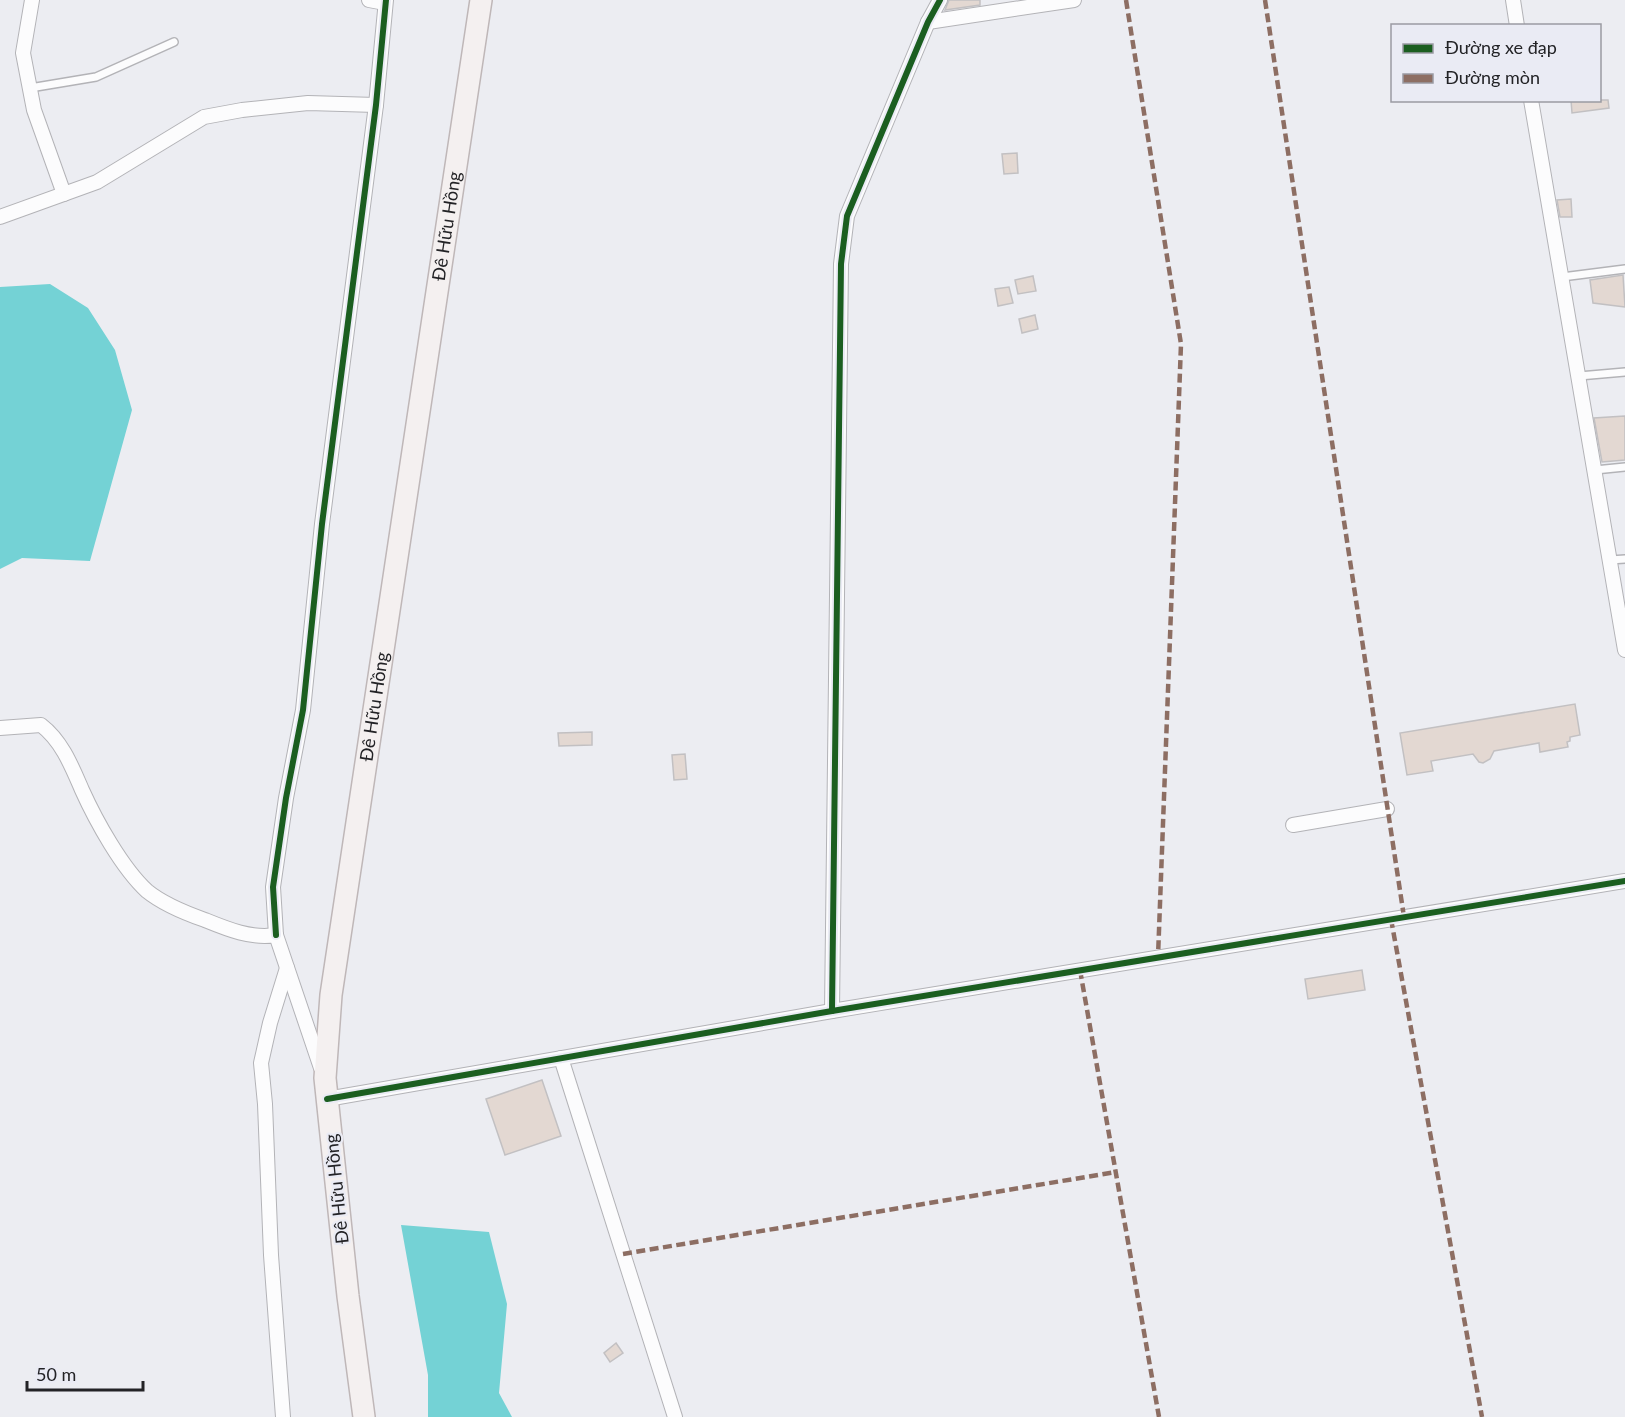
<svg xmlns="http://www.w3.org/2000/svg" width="1625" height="1417" viewBox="0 0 1625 1417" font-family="Lato,sans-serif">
<rect width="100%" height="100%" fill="#ecedf2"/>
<!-- water -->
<g fill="#74d2d5">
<path d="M50,284L88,308L115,350L132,410L90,561L22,558L0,569V287Z"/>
<path d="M401,1225L489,1232L507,1304L499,1393L512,1417H428V1375Z"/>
</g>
<!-- building -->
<g fill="#e3d8d2" stroke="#c2c0c2" stroke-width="1.5">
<path d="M949,0H980V5L945,10Z"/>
<path d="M1571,100H1608L1609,108L1572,113Z"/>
<path d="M1017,153L1018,173L1004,174L1002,154Z"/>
<path d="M1571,199L1572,217H1560L1557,200Z"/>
<path d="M1623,275L1625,307L1593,303L1590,280Z"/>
<path d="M1033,276L1036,291L1018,294L1015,280Z"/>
<path d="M1009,287L1013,303L998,306L995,289Z"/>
<path d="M1035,315L1038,329L1022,333L1019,319Z"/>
<path d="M1625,416V460L1602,462L1594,418Z"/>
<path d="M1575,704L1580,735L1570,737V741L1567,742L1568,747L1540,752L1539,743L1494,751L1490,759L1483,763L1479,762L1473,754L1431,761L1433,771L1407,775L1400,733Z"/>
<path d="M592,732V745L559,746L558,733Z"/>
<path d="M685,754L687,779L674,780L672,755Z"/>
<path d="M1362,970L1365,990L1308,999L1305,979Z"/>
<path d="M542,1080L561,1136L505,1155L486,1099Z"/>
<path d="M616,1343L623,1353L610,1362L604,1353Z"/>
</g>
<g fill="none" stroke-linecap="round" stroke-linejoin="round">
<!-- lane casing -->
<g stroke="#b3b3b7" stroke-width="10">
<g id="lane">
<path d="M30,88L96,77L174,42"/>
<path d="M1562,277L1625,269"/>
<path d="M1579,376L1625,372"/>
<path d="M1595,470L1625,467"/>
<path d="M1610,560L1625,559"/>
</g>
</g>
<!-- street casing -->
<g stroke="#b3b3b7" stroke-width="16">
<g id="street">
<path d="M32,0L23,53L34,110L64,194"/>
<path d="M369,0L385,3"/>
<path d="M1513,0L1517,26"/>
<path d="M928,22L1074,0"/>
<path d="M1531,100L1625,650"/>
<path d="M0,217L97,182L204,117L242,110L308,103L376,105"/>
<path d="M0,728L41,725C62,741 72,767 82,790C96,821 122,868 147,891C163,904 185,913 205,920C227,929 251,939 276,935L321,1068"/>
<path d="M1293,825L1387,809"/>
<path d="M276,935L273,887L286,798L303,710L322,524L376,105L386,0"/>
<path d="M832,1011L841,264L847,216L928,22L940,0"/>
<path d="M561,1058L675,1417"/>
<path d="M327,1099L832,1011L1625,881"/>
<path d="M283,1417L271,1255L265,1104L261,1063L270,1023L287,968"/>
</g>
</g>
<!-- primary casing -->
<g stroke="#bfb7b8" stroke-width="24">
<g id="primary">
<path id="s1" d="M364,1417L348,1296L325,1078L331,995L481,0"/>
</g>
</g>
<!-- lane -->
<use href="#lane" stroke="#fcfcfd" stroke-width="7"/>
<!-- street -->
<use href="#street" stroke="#fcfcfd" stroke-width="14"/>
<!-- primary -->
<use href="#primary" stroke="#f4f0f0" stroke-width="21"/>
<!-- quiet -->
<g stroke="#8d6e63" stroke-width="4.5" stroke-dasharray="9 4.5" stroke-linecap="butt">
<path d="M1126,0L1181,344L1158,957"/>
<path d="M1265,0L1404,917"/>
<path d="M1391,919L1482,1417"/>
<path d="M1080,970L1159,1417"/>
<path d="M623,1254L1116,1172"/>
</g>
<!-- cycleway casing -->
<g stroke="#eaebf4" stroke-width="10">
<g id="cycleway">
<path d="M276,935L273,887L286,798L303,710L322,524L376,105L386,0"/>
<path d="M832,1011L841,264L847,216L928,22L940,0"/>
<path d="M327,1099L832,1011L1625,881"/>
</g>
</g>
<!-- cycleway -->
<use href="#cycleway" stroke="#1b5e20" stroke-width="6"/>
</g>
<g text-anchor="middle" stroke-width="4.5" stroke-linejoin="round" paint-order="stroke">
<!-- street labels -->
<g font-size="18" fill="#232326" stroke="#eaebf4">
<text dy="6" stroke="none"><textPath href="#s1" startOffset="1202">Đê Hữu Hồng</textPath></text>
<text dy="6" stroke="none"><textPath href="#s1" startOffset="716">Đê Hữu Hồng</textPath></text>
<text transform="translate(337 1189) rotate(-96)" y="6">Đê Hữu Hồng</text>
</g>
</g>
<!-- legend -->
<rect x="1391" y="24" width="210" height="78" fill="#eaebf4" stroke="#9a9ba2" stroke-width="1.5"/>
<rect x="1403" y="44" width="30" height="9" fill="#1b5e20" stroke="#9a9ba2" stroke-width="1.5"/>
<text x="1445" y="54" font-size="18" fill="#232326">Đường xe đạp</text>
<rect x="1403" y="74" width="30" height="9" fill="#8d6e63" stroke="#9a9ba2" stroke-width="1.5"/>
<text x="1445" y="84" font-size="18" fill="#232326">Đường mòn</text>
<!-- scale -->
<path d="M27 1381v9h116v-9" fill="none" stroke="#232326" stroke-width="3"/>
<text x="36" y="1381" font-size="18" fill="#232326" stroke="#eaebf4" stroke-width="4.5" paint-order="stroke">50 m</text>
</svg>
